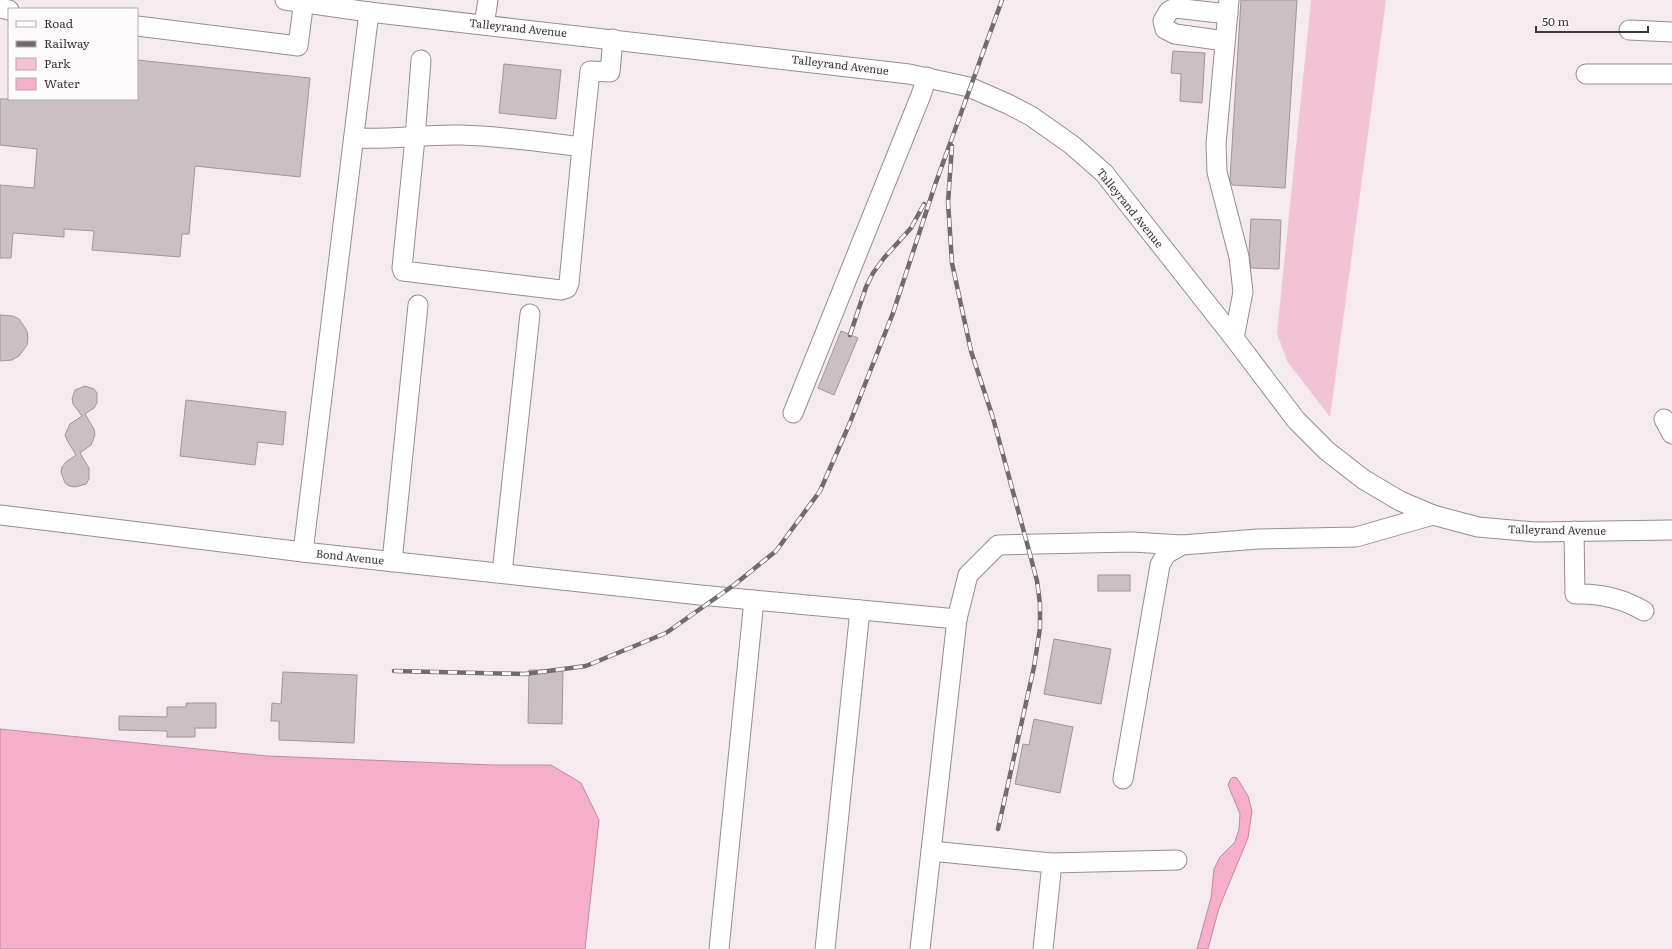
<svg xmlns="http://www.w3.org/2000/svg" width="1672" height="949" viewBox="0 0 1672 949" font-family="Literata,serif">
<rect width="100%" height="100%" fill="#f5eaee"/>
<!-- green -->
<path fill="#f2c3d4" d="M1311,0H1386L1330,417L1287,361L1277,333Z"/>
<!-- water -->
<g fill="#f6afcb" stroke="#be8b9f">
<path d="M0,729L267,756L493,765H551L581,783L599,820L585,949H0Z"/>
<path d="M1233,777L1237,778L1248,796L1252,811L1248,838L1219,908L1208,949H1197L1211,898L1214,869L1220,857L1235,842L1239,829L1240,814L1228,785L1230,780Z"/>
</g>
<!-- building -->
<g fill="#cabfc3" stroke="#a09599">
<path d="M1241,0H1297L1285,188L1232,185L1230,179Z"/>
<path d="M1173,51L1205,53L1202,103L1180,101L1181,74L1171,73Z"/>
<path d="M137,60L310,78L300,177L195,166L189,234H182L180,257L92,250L94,231L64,229V237L13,233L11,258H0V185L34,188L37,149L0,145V99H137Z"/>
<path d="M504,64L561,70L556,119L499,113Z"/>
<path d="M1251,219L1281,220L1279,269L1251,268L1249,253Z"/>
<path d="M0,315L13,316L19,319L27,331L28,338L27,345L19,356L12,360L0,361Z"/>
<path d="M841,331L858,338L834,395L818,388Z"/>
<path d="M85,386L94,389L97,393V403L94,408L85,414L94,429L95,435L91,445L80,453L89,468V479L86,484L75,487L69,486L65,483L61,472L62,467L66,462L76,455L67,440L65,435L70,424L82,416L73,404L72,399L75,390Z"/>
<path d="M186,400L286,412L283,445L258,442L255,465L180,456Z"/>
<rect x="1098" y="575" width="32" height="16"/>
<path d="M1054,639L1111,649L1101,704L1044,694Z"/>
<path d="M529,670H563L562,724L528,723Z"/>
<path d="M283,672L357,675L354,743L279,740V721H271L272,703L281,704Z"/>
<path d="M186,703H216V728H195V737H167V731L119,730V716L167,717V707H186Z"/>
<path d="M1034,719L1073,727L1060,793L1015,784L1023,744L1029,745Z"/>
</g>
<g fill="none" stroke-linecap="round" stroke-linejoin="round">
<!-- minor casing -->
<g stroke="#978d90" stroke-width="21">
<g id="minor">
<path d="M285,0L369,12L909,74L969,87L1008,104L1031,116L1072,145L1104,173L1234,338L1296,420L1327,451L1363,479L1400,501L1433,515L1478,527L1535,532L1672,530"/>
<path d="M1229,0L1216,144L1217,172L1239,257L1243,292L1234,338"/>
<path d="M0,8L9,10"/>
<path d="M484,25L488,0"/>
<path d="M137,26L298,46L304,0"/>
<path d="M1629,30L1672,32"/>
<path d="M1225,41L1175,34L1165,29L1163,21L1169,11L1175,8L1228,14"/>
<path d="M421,60L415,138L402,268L403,271L561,290L567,288L569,283L582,147"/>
<path d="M1586,74H1672"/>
<path d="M354,138C390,140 425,134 461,135C501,136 542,142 582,147L590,71L610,72L613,39"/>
<path d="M793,413L921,95L927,77"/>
<path d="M1664,419L1672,434"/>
<path d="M0,515L303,552L700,595L957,619L920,949"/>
<path d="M1574,531L1575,594C1601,593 1622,598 1644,611"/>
<path d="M303,552L369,12"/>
<path d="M392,562L418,305"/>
<path d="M502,573L530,314"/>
<path d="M957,619L968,575L998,545L1132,542L1182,545"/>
<path d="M1123,779L1160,565L1166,554L1182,545L1258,539L1356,537L1433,515"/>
<path d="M931,851L1052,863L1043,949"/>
<path d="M1052,863L1177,860"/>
<path d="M719,949L754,600"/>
<path d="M825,949L860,610"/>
</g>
</g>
<!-- minor -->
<use href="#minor" stroke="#fff" stroke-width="19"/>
<!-- rail casing -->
<g stroke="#726b6d" stroke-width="4.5">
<g id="rail">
<path d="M952,146L948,202L952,263L971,351L993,418L1031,558L1037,581L1040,604V628L1034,667L998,829"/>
<path d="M850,335L866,287L873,273L884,258L911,228L924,204"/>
<path d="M394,671L525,674L586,666L666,633L734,585L776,551L820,491L849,425L893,313L935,185L1002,0"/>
</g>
</g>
<!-- rail -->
<use href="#rail" stroke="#fef9fb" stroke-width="3" stroke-dasharray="9" stroke-linecap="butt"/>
</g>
<g text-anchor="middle" stroke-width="3" stroke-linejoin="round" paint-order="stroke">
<!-- street labels -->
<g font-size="11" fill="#3c3739" stroke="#fef9fb">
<text transform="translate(518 28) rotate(6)" y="4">Talleyrand Avenue</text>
<text transform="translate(840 65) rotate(7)" y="4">Talleyrand Avenue</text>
<text transform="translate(1130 208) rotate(51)" y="4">Talleyrand Avenue</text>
<text transform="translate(1557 530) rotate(1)" y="4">Talleyrand Avenue</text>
<text transform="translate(350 557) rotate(6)" y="4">Bond Avenue</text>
</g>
</g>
<!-- legend -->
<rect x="8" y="8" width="130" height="92" fill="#fef9fb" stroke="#b0abad"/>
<rect x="16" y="21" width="20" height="6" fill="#ffffff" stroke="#b0abad"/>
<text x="44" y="28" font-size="12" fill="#3c3739">Road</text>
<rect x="16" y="41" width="20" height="6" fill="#726b6d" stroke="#b0abad"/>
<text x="44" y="48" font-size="12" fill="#3c3739">Railway</text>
<rect x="16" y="58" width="20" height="12" fill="#f2c3d4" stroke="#b0abad"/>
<text x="44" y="68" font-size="12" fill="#3c3739">Park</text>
<rect x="16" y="78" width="20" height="12" fill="#f6afcb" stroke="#b0abad"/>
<text x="44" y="88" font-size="12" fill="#3c3739">Water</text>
<!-- scale -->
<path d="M1536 26v6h112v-6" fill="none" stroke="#3c3739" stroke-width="2"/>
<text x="1542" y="26" font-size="12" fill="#3c3739" stroke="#fef9fb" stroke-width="3" paint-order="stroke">50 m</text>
</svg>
